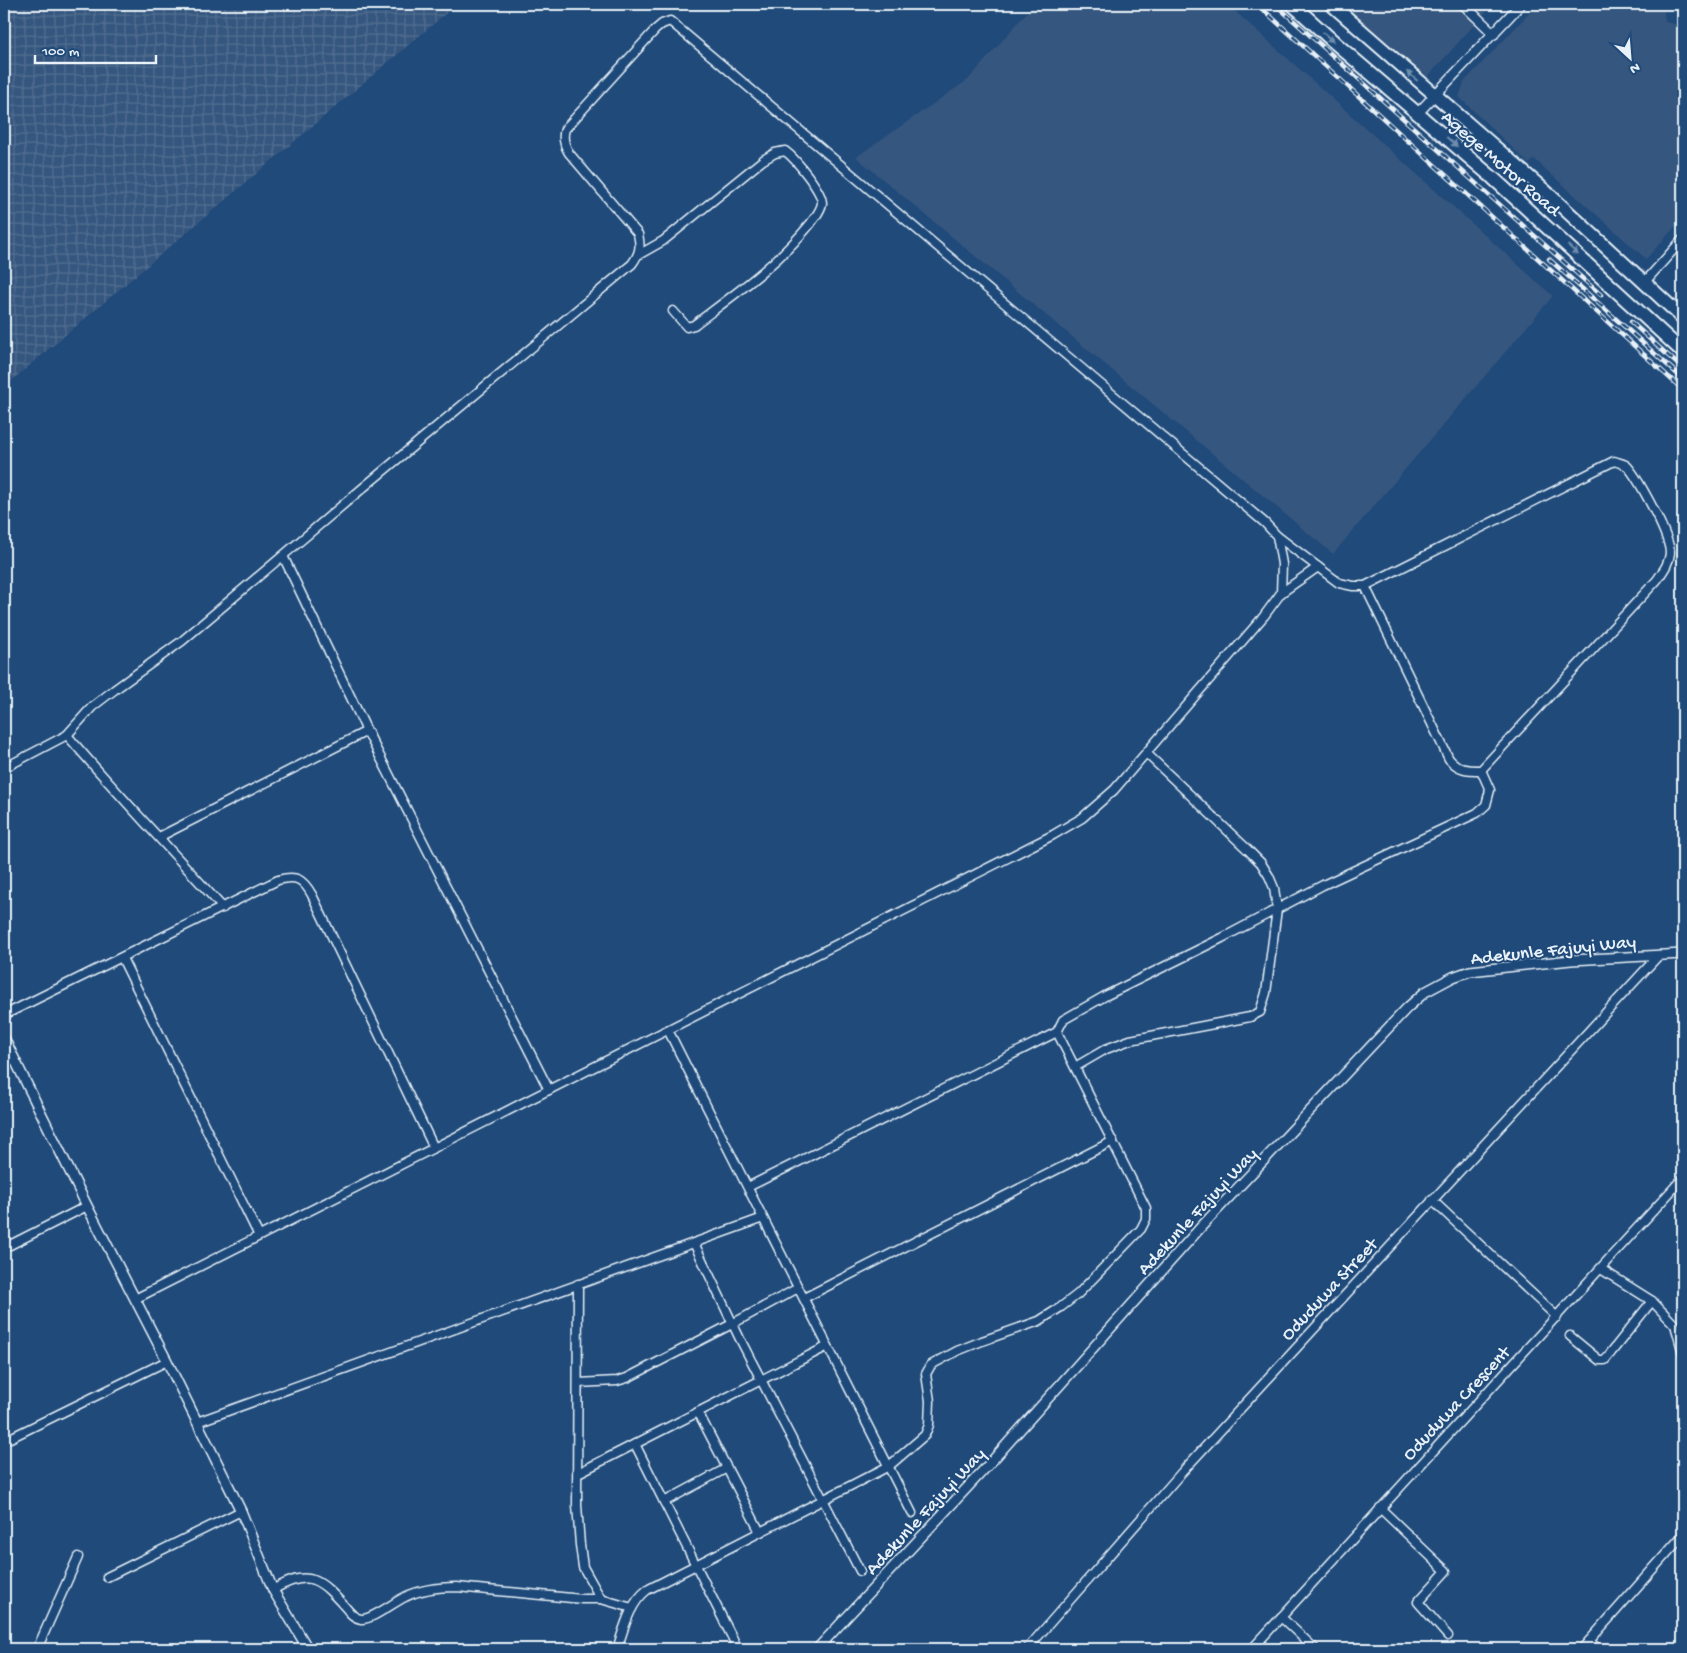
<svg xmlns="http://www.w3.org/2000/svg" width="1687" height="1653" viewBox="0 0 1687 1653" font-family="'Gochi Hand',sans-serif">
<defs>
<pattern id="industrial-grid" width="8" height="8" patternUnits="userSpaceOnUse" patternTransform="scale(1.25)"><rect width="8" height="8" fill="#36567e"/><path d="M0 4h8M4 0v8" fill="none" stroke="#536f91"/></pattern>
</defs>
<rect width="100%" height="100%" fill="#1f4a7a"/>
<filter id="ink" filterUnits="userSpaceOnUse"><feTurbulence type="fractalNoise" baseFrequency=".02" numOctaves="2"/><feDisplacementMap in="SourceGraphic" scale="10" xChannelSelector="R" yChannelSelector="G"/><feConvolveMatrix kernelMatrix="1 2 1 2 8 2 1 2 1" color-interpolation-filters="sRGB"/></filter>
<g filter="url(#ink)">
<!-- built -->
<g fill="#36567e">
<path d="M1034,4H1227L1553,296L1333,554L856,157L969,79Z"/>
<path d="M1339,4H1493L1422,83Z"/>
<path d="M1538,4H1663L1665,22L1683,26V218L1646,259L1534,159L1529,164L1459,97L1464,82Z"/>
</g>
<!-- industrial -->
<path fill="url(#industrial-grid)" d="M4,4H457L4,387Z"/>
<g fill="none" stroke-linecap="round" stroke-linejoin="round">
<!-- minor casing -->
<g stroke="#e8f1f8" stroke-width="11">
<g id="minor">
<path d="M640,254L663,241L763,160L775,153L785,151C795,158 822,191 822,203C821,211 815,217 811,223C778,264 735,294 694,325L687,327L673,311"/>
<path d="M1644,283L1683,239"/>
<path d="M1277,536L1339,583L1353,586H1365L1614,461C1619,463 1625,463 1628,467C1639,480 1670,536 1670,553C1669,564 1663,571 1657,580L1481,770C1467,770 1459,770 1449,759L1365,586"/>
<path d="M283,556L367,731L549,1090"/>
<path d="M1281,593L1318,567"/>
<path d="M67,735C117,794 171,850 223,908"/>
<path d="M4,768L67,735L92,707L114,690L182,641L364,487L632,264C640,253 641,247 638,234L569,153C564,145 562,138 565,129L655,30L662,24L670,21L1265,523L1277,536L1282,564L1281,593L1264,616L1114,790L1082,818L1053,835L135,1299"/>
<path d="M159,837L367,731"/>
<path d="M122,958L259,1236"/>
<path d="M4,1015L278,880C297,875 303,879 312,895L434,1148"/>
<path d="M668,1030L912,1513"/>
<path d="M1075,1067L1106,1049L1130,1040L1250,1017L1260,1012L1266,993L1277,909L1274,888L1269,876L1261,863L1248,850L1146,753"/>
<path d="M748,1187L1057,1032L1063,1020L1105,996L1222,938L1323,885L1477,813L1486,805L1490,790L1481,770"/>
<path d="M1432,1200L1557,1317"/>
<path d="M694,1243L740,1339L860,1571"/>
<path d="M4,1248L87,1206"/>
<path d="M1601,1269L1652,1301L1675,1325L1683,1353"/>
<path d="M578,1284L577,1505L580,1545L583,1567L601,1599L632,1608"/>
<path d="M804,1298L1113,1141"/>
<path d="M1570,1336L1599,1360H1605L1652,1301"/>
<path d="M578,1383L617,1381L627,1378L732,1324L798,1288"/>
<path d="M698,1412L760,1532"/>
<path d="M197,1422L763,1218"/>
<path d="M4,1441L167,1361"/>
<path d="M635,1444L738,1649"/>
<path d="M578,1473L828,1346"/>
<path d="M664,1502L727,1468"/>
<path d="M1380,1508L1446,1571L1418,1602L1448,1636"/>
<path d="M107,1577L241,1511"/>
<path d="M273,1590C309,1568 320,1579 346,1608C350,1613 354,1618 361,1619C372,1620 394,1602 405,1597C421,1589 439,1587 457,1587L582,1599H601"/>
<path d="M1281,1617L1315,1649"/>
<path d="M1589,1641L1598,1649"/>
<path d="M37,1649L78,1557"/>
<path d="M617,1649C624,1629 629,1604 647,1590L889,1466L925,1435L929,1425L930,1401L926,1374L931,1365L957,1351L982,1341L1039,1321L1061,1307L1078,1294L1141,1229L1146,1219V1208L1057,1032"/>
<path d="M1027,1649L1182,1472L1659,955"/>
<path d="M1252,1649L1683,1178"/>
<path d="M1582,1649L1683,1535"/>
</g>
</g>
<!-- tertiary casing -->
<g stroke="#e8f1f8" stroke-width="12">
<g id="tertiary">
<path d="M1463,4L1494,34"/>
<path d="M1418,113L1521,4"/>
<path d="M4,1038L87,1206L167,1361L241,1511L273,1590L308,1649"/>
<path d="M817,1649L991,1462L1201,1227L1407,1008L1425,992L1453,977L1470,971L1571,960L1683,954"/>
</g>
</g>
<!-- trunk casing -->
<g stroke="#e8f1f8" stroke-width="16">
<g id="trunk">
<path d="M1292,4L1334,42L1493,178L1683,352"/>
<path d="M1331,4L1544,190L1683,318"/>
</g>
</g>
<!-- minor -->
<use href="#minor" stroke="#1f4a7a" stroke-width="8"/>
<!-- tertiary -->
<use href="#tertiary" stroke="#1f4a7a" stroke-width="9"/>
<!-- trunk -->
<use href="#trunk" stroke="#1f4a7a" stroke-width="12"/>
<!-- rail casing -->
<g stroke="#e8f1f8" stroke-width="4.5">
<g id="rail">
<path d="M1257,4L1683,390"/>
<path d="M1275,4L1601,295"/>
<path d="M1549,259L1683,379"/>
<path d="M1631,322L1683,369"/>
</g>
</g>
<!-- rail -->
<use href="#rail" stroke="#1f4a7a" stroke-width="2.5" stroke-dasharray="8" stroke-linecap="butt"/>
</g>
<!-- one-way arrows -->
<defs><path id="oneway-solid" d="M-6-.8H1V-3.2L6.5 0L1 3.2V.8H-6Z" transform="scale(1.25)"/></defs>
<g fill="#6f8dac">
<use href="#oneway-solid" transform="translate(1328 37) rotate(42)"/>
<use href="#oneway-solid" transform="translate(1412 76) rotate(-139)"/>
<use href="#oneway-solid" transform="translate(1452 142) rotate(41)"/>
<use href="#oneway-solid" transform="translate(1573 250) rotate(43)"/>
</g>
</g>
<g text-anchor="middle" stroke-width="4" stroke-linejoin="round" paint-order="stroke">
<!-- street labels -->
<g font-size="19" fill="#e8f1f8" stroke="#1f4a7a">
<text transform="translate(1502 162) rotate(41)" y="7">Agege Motor Road</text>
<text transform="translate(1553 948) rotate(-6)" y="7">Adekunle Fajuyi Way</text>
<text transform="translate(1196 1210) rotate(-47)" y="7">Adekunle Fajuyi Way</text>
<text transform="translate(1328 1288) rotate(-47)" y="7">Oduduwa Street</text>
<text transform="translate(1455 1402) rotate(-47)" y="7">Oduduwa Crescent</text>
<text transform="translate(924 1510) rotate(-47)" y="7">Adekunle Fajuyi Way</text>
</g>
</g>
<!-- margin -->
<rect width="1687" height="1653" fill="none" stroke="#1f4a7a" stroke-width="20"/>
<rect x="10" y="10" width="1667" height="1633" fill="none" stroke="#e8f1f8" stroke-width="2" filter="url(#ink)"/>
<!-- north arrow -->
<g transform="translate(1630 58) rotate(154)" stroke="#1f4a7a" stroke-width="4" paint-order="stroke">
<path d="M0-4L9 19L0 12L-9 19Z" fill="#e8f1f8"/>
<text y="-8" font-size="14" font-weight="bold" text-anchor="middle" fill="#e8f1f8">N</text>
</g>
<!-- scale -->
<path d="M35 55v8h121v-8" fill="none" stroke="#e8f1f8" stroke-width="2.5"/>
<text x="42" y="55" font-size="15" fill="#e8f1f8" stroke="#1f4a7a" stroke-width="4" paint-order="stroke">100 m</text>
</svg>
